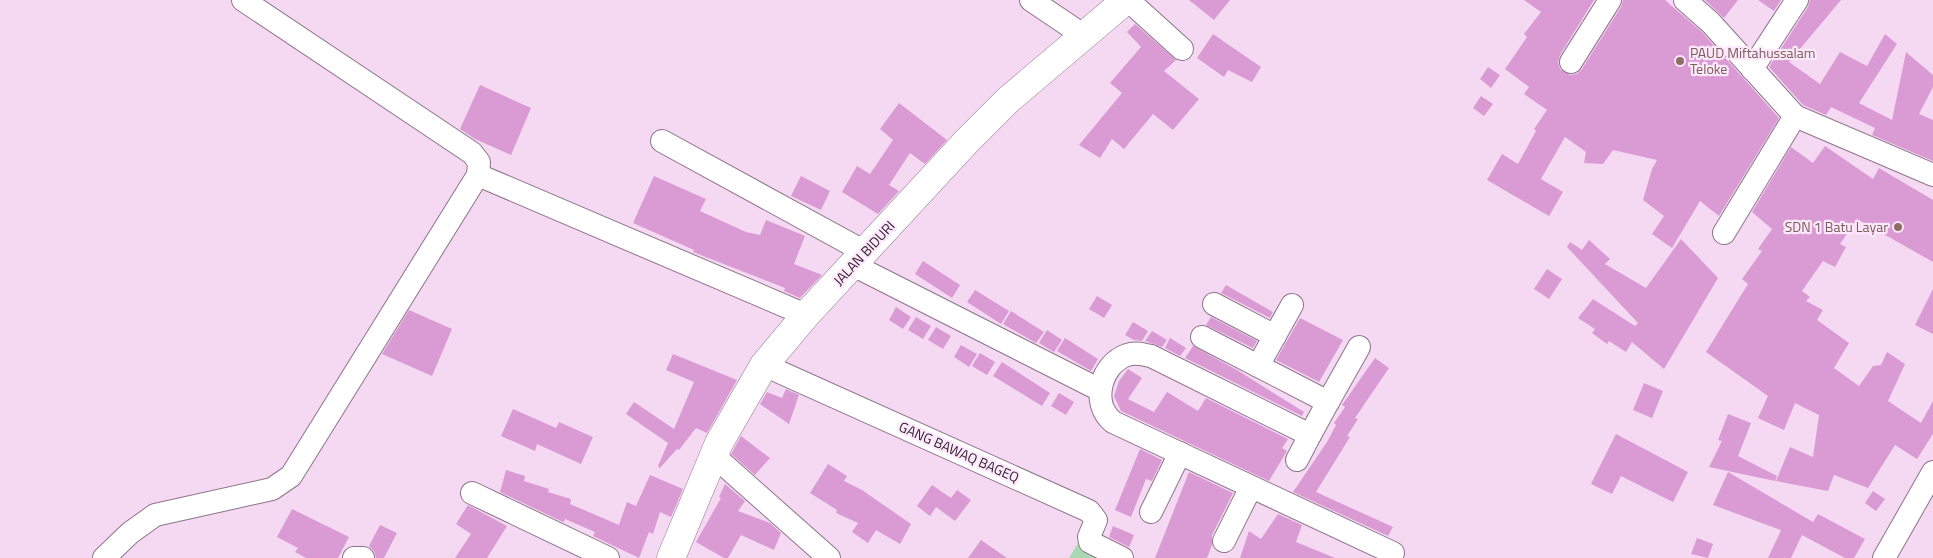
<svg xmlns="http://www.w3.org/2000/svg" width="1933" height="558" viewBox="0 0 1933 558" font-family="'Titillium Web',sans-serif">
<rect width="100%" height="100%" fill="#f5d9f2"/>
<!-- green -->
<path fill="#a7d9b3" d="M1078,543L1105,558H1069Z"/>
<!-- building -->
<g fill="#da9bd5">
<path d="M1189,0H1230L1214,20Z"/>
<path d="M1524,0H1594L1560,55L1558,62L1560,69L1570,75L1577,74L1582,69L1621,7L1623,0H1665L1702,32L1779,118L1719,216L1700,201L1672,248L1652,234L1664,216L1643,200L1652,169L1657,160L1613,150L1603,164L1584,163L1586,152L1565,137L1541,179L1563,192L1549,216L1487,180L1502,154L1518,164L1536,131L1534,129L1547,110L1524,94L1529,87L1505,69L1527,37L1524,34L1541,12Z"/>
<path d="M1705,0H1738L1724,18Z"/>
<path d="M1758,0H1781L1774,11Z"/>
<path d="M1810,0H1841L1789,62L1820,84L1840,52L1867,66L1885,34L1897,44L1859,103L1892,120L1906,52L1933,75V87L1919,114L1933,120V161L1872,135L1875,128L1831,107L1826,115L1803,105L1769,67L1808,7Z"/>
<path d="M1135,24L1176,60L1164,71L1199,99L1173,130L1153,114L1124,149L1112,139L1100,158L1079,145L1122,93L1110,83L1141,47L1127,32Z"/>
<path d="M1213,34L1261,67L1252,82L1228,70L1224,77L1197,58Z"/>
<path d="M1488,67L1500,75L1491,88L1480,79Z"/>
<path d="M480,85L531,108L511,155L475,139L460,129Z"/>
<path d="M1481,96L1493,104L1484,116L1473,108Z"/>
<path d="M899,103L947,140L925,164L910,153L889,185L899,191L878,214L842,192L857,166L870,174L893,140L880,129Z"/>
<path d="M1825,146L1873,179L1879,168L1933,200V262L1857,219L1840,244L1846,247L1835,267L1823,261L1802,291L1810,297L1806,301L1823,310L1817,320L1849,343L1834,368L1859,386L1873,366L1881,365L1887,352L1905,364L1888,401L1921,423L1933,401V434L1917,459L1895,445L1868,488L1834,475L1828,491L1776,481L1790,447L1813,457L1819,415L1795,403L1784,430L1758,418L1768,396L1706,352L1748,284L1742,279L1762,251L1758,249L1772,229L1752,212L1791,147L1813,163Z"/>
<path d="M654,176L706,199L700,211L746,232L760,235L766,220L805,236L794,264L822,275L800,298L784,291L785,288L693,252L694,250L633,223Z"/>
<path d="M801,176L830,191L821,210L791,196Z"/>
<path d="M1681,239L1718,278L1664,369L1632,342L1626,352L1609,341L1607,344L1592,333L1595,329L1578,318L1593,299L1635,326L1638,323L1567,247L1570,242L1582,250L1589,240L1610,259L1605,264L1646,288Z"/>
<path d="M923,261L960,285L952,298L915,274Z"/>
<path d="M1547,269L1562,279L1549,299L1534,289Z"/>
<path d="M1226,285L1273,312L1270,318L1221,293Z"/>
<path d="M1933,289V334L1915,325Z"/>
<path d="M975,290L1009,311L1001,324L967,302Z"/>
<path d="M1097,296L1112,305L1104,318L1089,309Z"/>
<path d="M896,307L911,317L903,329L889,320Z"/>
<path d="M409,310L452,329L432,376L382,354Z"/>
<path d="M1011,311L1044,332L1036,343L1003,324Z"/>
<path d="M916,317L931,326L923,339L908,330Z"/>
<path d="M1211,317L1257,341L1253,348L1206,325Z"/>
<path d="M1300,318L1343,340L1319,382L1276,360Z"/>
<path d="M1133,322L1148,331L1142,341L1134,340L1125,335Z"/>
<path d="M936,327L951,336L943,349L928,340Z"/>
<path d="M1047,330L1062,340L1054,352L1039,343Z"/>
<path d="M1152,331L1167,340L1162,347L1145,341Z"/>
<path d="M1065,338L1098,359L1091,371L1057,351Z"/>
<path d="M1170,338L1186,348L1180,356L1165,348Z"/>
<path d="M961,345L977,354L969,367L954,357Z"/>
<path d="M1193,346L1237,370L1304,412L1302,416L1185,358Z"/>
<path d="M980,353L995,362L987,375L972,366Z"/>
<path d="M673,354L737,380L707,433L696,428L679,450L677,449L660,468L658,466L668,443L626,414L634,402L674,429L694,382L666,370Z"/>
<path d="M1375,358L1389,368L1355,418L1358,419L1347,436L1350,437L1316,492L1393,527L1388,536L1293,492L1327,442L1336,425L1334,423L1345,407L1342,405Z"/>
<path d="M1002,362L1050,393L1042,406L993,376Z"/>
<path d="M1128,369L1142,378L1128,399L1154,412L1167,392L1198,411L1206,398L1288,439L1282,448L1287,451L1269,481L1121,411L1114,396L1119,381Z"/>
<path d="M1644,383L1663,391L1652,418L1633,410Z"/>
<path d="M786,389L799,395L789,424L760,404L767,392L782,398Z"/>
<path d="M1059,393L1074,402L1066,415L1051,406Z"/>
<path d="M513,409L556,428L559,422L593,437L581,464L537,444L535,451L501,436Z"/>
<path d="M1728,414L1751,423L1738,456L1777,476L1775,481L1709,467L1722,441L1718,440Z"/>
<path d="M1616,434L1688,472L1673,502L1621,476L1612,494L1591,484Z"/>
<path d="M741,436L770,458L755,475L731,454Z"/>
<path d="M1140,449L1162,460L1152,481L1146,479L1131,517L1115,510Z"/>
<path d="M828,464L847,476L844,481L862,490L911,524L900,544L876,530L868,543L852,532L858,523L836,513L837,510L810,493Z"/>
<path d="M506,470L525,476L524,481L549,489L548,492L571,499L570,504L619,525L627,502L636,506L650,475L683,489L671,517L660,512L653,534L649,532L639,558L593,536L595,532L565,519L564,522L561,521L500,492Z"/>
<path d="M1189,472L1233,493L1212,535V545L1207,558H1155Z"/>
<path d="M1728,472L1813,522L1818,514L1865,539L1854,558H1845L1802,535L1791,558H1768L1781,530L1713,505Z"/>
<path d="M725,484L745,501L738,511L770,523L781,533L774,550L741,535L728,558H724L696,542L721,498L719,497Z"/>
<path d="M932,485L951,498L957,490L971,500L955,521L936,507L930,516L917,506Z"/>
<path d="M1873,491L1885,499L1876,511L1865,503Z"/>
<path d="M468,505L507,526L487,558H455L471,534L456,524Z"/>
<path d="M292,509L349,537L338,558H306L295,552L298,548L277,537Z"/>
<path d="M1278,514L1302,525L1296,542L1335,558H1240L1249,531L1261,539Z"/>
<path d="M380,525L397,533L384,558H376L374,551L369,546Z"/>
<path d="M1113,526L1134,535L1129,547L1109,537Z"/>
<path d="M1697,538L1713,544L1708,558L1691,554Z"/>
<path d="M981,540L1007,558H968Z"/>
</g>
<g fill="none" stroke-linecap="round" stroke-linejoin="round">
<!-- minor casing -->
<g stroke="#8d748b" stroke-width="24">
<g id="minor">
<path d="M1031,0L1083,35"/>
<path d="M1128,0L1182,49"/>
<path d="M1685,0L1711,23L1795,116L1933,175"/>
<path d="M1571,62L1610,0"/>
<path d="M1752,69L1797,0"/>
<path d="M662,141L865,252"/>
<path d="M478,175L806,315"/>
<path d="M1724,233L1795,116"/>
<path d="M853,265L1100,390"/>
<path d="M1214,304L1275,336"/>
<path d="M1202,337L1328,402L1310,435L1151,356C1143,354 1135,352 1127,355C1101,364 1090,403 1113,422L1393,553"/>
<path d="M764,365L1089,511L1096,520L1089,537L1090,542L1122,558"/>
<path d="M1258,366L1292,305"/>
<path d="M1328,402L1359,347"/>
<path d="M713,455L829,558"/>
<path d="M1297,460L1310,435"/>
<path d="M472,493L608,558"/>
<path d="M1151,512L1180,453"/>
<path d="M1224,541L1251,487"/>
<path d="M104,558L130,533L155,515L272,489L291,476L478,175L479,162L472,153L243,0"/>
<path d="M354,558H363"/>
<path d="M1884,558L1933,472"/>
</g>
</g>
<!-- tertiary casing -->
<g stroke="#8d748b" stroke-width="29">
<path id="tertiary" d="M671,558L719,443L764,365L806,315L966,142L1008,100L1126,0"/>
</g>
<!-- minor -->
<use href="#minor" stroke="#fff" stroke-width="22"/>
<!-- tertiary -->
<use href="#tertiary" stroke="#fff" stroke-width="28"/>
</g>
<!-- markers -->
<g fill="#8d6e63" stroke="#ffe8fd" stroke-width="2">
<circle cx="1680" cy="61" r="5"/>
<circle cx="1898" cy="227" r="5"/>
</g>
<g text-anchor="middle" stroke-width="4.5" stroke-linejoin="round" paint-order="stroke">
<!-- education labels -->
<g font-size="14" fill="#785e54" stroke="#ffe8fd" text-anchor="start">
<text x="1690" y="58">PAUD Miftahussalam<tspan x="1690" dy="16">Teloke</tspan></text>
<text x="1888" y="232" text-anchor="end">SDN 1 Batu Layar</text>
</g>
<!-- street labels -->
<g font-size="14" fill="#281e27" stroke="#ffe8fd">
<text transform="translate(864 253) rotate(-47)" y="5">JALAN BIDURI</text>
<text transform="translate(959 452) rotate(24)" y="5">GANG BAWAQ BAGEQ</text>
</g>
</g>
</svg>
